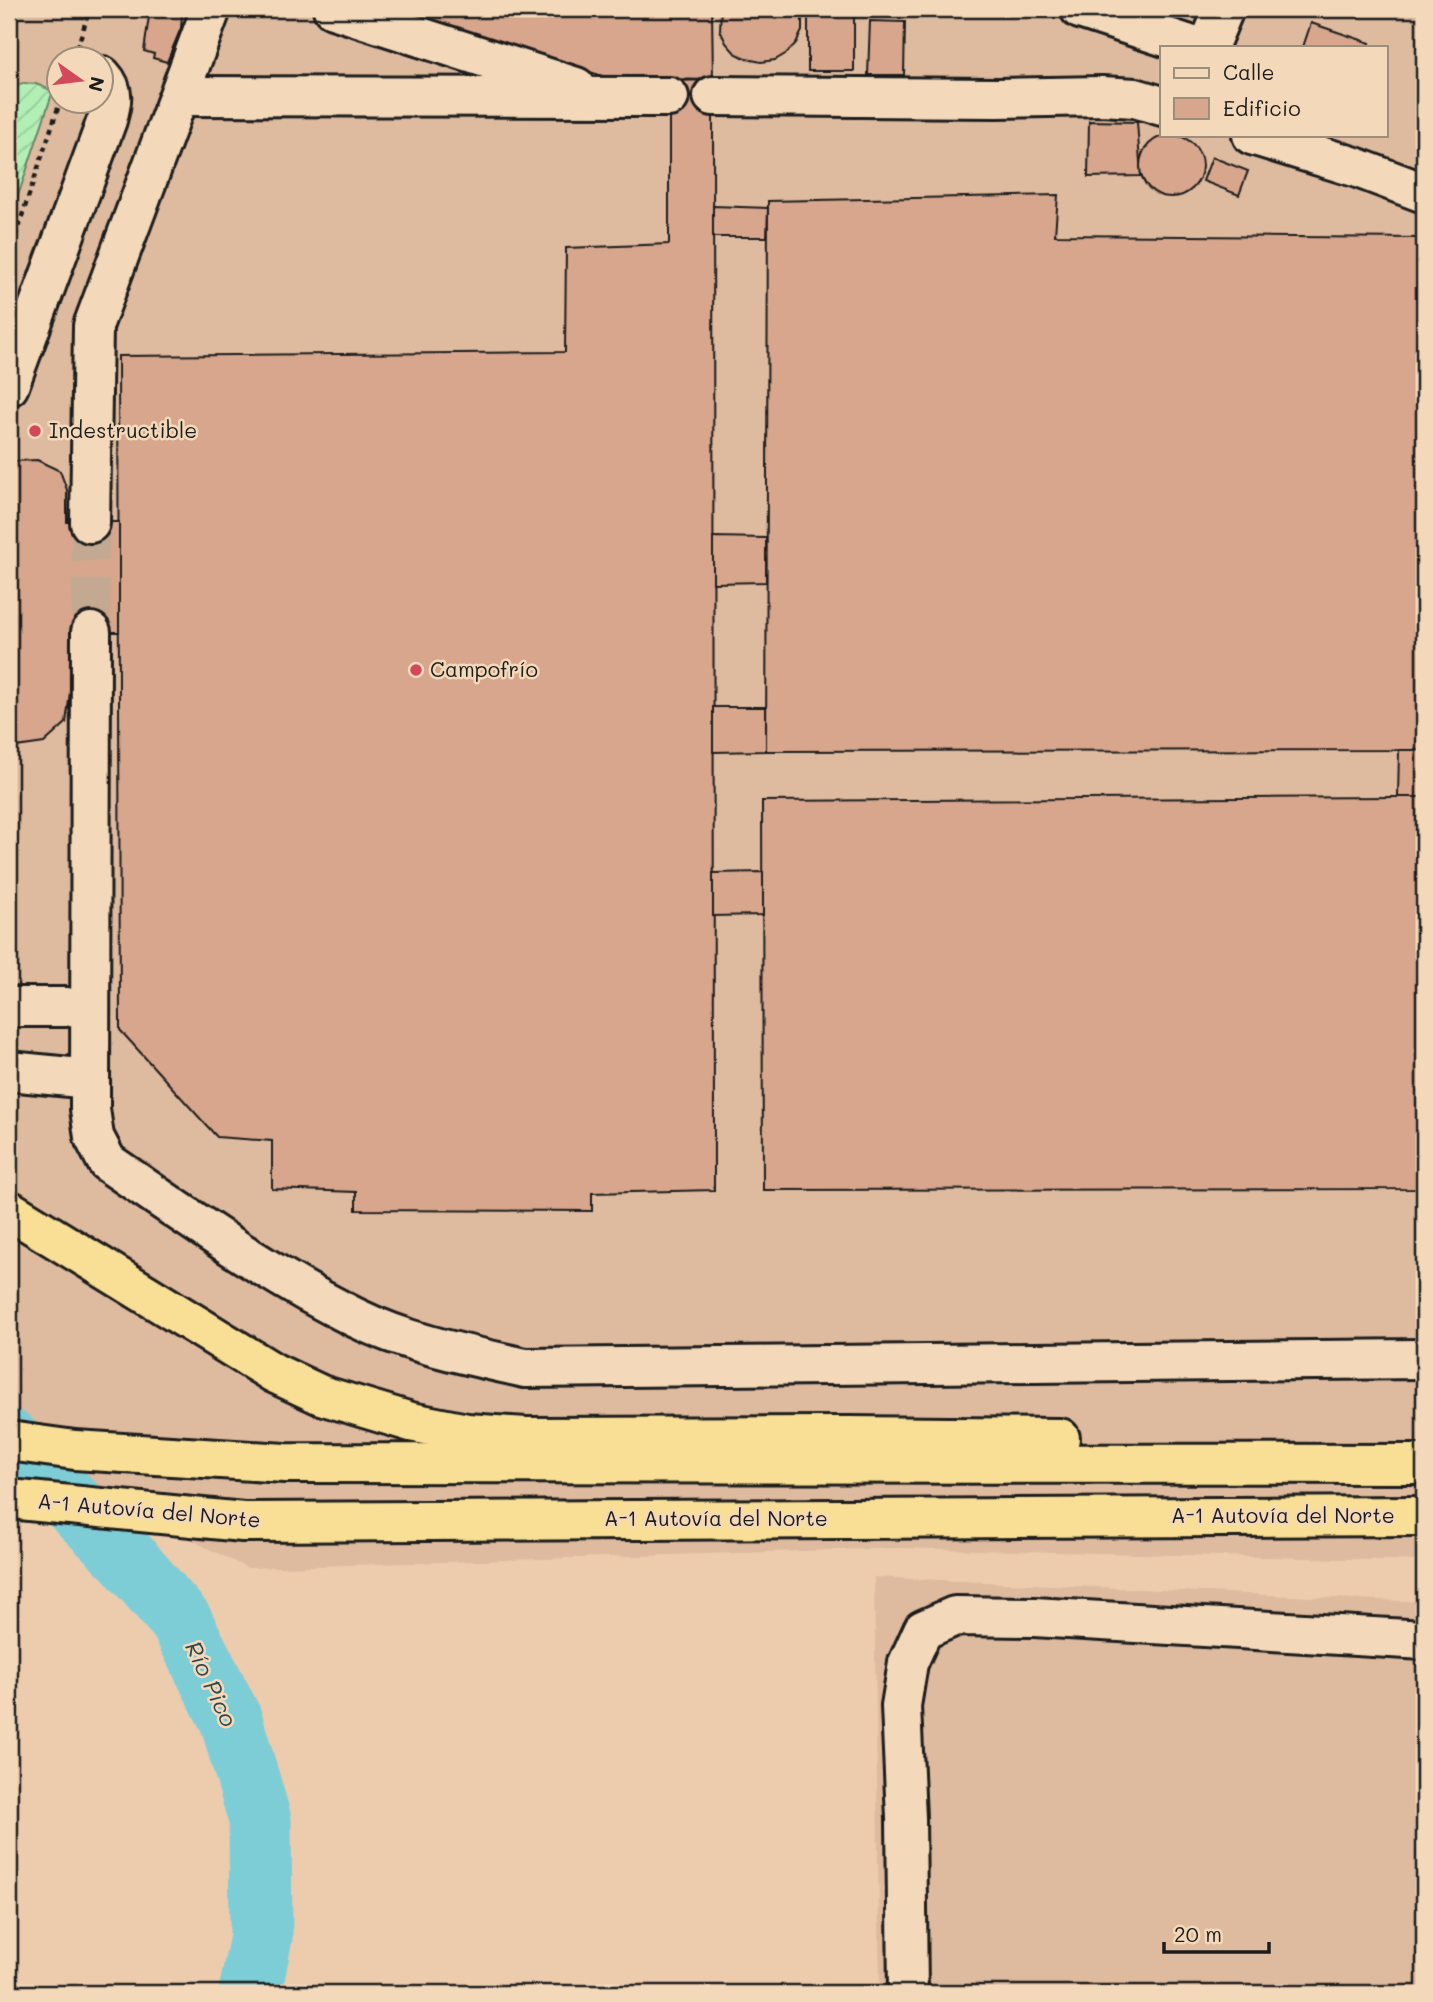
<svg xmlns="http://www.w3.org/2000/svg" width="1433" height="2002" viewBox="0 0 1433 2002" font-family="Mali,sans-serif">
<defs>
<pattern id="garden-furrows" width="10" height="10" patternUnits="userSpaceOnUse" patternTransform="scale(1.75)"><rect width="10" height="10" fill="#b1efb5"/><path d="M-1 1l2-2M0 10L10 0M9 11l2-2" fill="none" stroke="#98cc9b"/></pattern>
</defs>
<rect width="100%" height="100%" fill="#edccae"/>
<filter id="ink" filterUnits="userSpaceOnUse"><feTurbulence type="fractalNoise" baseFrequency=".0143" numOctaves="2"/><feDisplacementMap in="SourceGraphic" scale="14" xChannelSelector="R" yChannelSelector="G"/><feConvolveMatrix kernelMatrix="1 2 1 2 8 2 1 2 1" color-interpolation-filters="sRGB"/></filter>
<g filter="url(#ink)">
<!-- built -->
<g fill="#deba9f" fill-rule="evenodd">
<path d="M9,9H1424V1561L899,1548L247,1568L9,1448ZM1162,47H1386V135H1162ZM60,60H102V102H60Z"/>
<path d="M874,1577L1424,1602V1993H880Z"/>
</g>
<!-- garden -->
<path fill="url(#garden-furrows)" stroke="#668668" stroke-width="2" d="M24,83L36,84L53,91L9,223V87Z"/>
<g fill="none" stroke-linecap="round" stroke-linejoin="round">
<!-- river -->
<path stroke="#7dcdd7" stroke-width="63" d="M9,1440L125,1556L181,1621L231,1720L260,1820L261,1937L250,1993"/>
</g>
<!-- building -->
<g fill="#d7a68d" stroke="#1c1c1c" stroke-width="2">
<path d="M155,9H173L182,16L181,28L167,62L153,58L154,54L144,51L149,16Z"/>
<path d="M391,9H712L713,80L609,78Z"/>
<path d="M721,9H802V31L796,43L787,53L775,60L761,62L747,59L735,53L726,43L720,30Z"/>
<rect x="808" y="9" width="46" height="62"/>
<path d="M870,21L905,22L904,75H868Z"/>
<path d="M1311,23L1370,43L1369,47H1303Z"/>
<path d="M713,80L714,1190L592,1193V1211L356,1210V1192L272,1189V1141L217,1137L120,1030L118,356L565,352L566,248L669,244V81Z"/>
<path d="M1089,121L1137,122L1141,176L1088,177Z"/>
<circle cx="1171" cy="166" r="31"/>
<path d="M1212,157L1248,171L1239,195L1203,181Z"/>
<path d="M1058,195L1055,235L1424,238V750L766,751L768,201Z"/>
<path d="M713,206L768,208L767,237H713Z"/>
<path d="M37,460L60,471L67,490V522H119V632H78L66,723L44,743L9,748V465L14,461Z"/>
<path d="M713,537L766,538V582L713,583Z"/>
<path d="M713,707H766V751L713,752Z"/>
<path d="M1399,750H1424V797H1398Z"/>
<path d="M1398,797H1424V1189L763,1190L762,801Z"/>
<path d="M763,872V915L713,916V873Z"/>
</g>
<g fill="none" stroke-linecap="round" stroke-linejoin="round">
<!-- minor-tunnel -->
<path stroke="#c3a991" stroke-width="38" stroke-dasharray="38 19" stroke-linecap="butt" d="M90,523L91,632"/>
<!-- minor casing -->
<g stroke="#1c1c1c" stroke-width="44">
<g id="minor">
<path d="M333,9L576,87"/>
<path d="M1080,9L1196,47"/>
<path d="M1202,47L1209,45L1224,9"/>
<path d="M179,96L669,97"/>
<path d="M713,96L997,98L1102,96L1135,98L1162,106"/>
<path d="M1252,135L1355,167L1424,193"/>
<path d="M9,386L107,120C112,102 115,90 102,76"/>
<path d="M90,523L93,326L211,9"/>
<path d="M91,632L90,1109L94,1137L107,1162C188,1217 268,1275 356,1318C409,1344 468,1355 525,1368L1424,1359"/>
<path d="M9,1007H66"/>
<path d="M9,1071L90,1079"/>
<path d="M908,1993L906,1818L901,1706L908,1663L923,1630L955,1616L1034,1617L1424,1640"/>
</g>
</g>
<!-- highway casing -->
<g stroke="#1c1c1c" stroke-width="44">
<g id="highway">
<path d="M9,1210L274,1373L321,1395L411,1422L467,1433L526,1437L848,1436L1060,1438"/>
<path d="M9,1441L75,1450L285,1463L1424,1464"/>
<path d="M9,1499L243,1522L1424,1516"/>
</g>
</g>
<!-- path -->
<g stroke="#1c1c1c" stroke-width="4.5" stroke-dasharray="5 5" stroke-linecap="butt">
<path d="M77,48L90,9"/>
<path d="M9,255L60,102"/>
</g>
<!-- minor -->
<use href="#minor" stroke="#f3d9ba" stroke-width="38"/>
<!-- highway -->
<use href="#highway" stroke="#f9df96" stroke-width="38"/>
</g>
</g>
<!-- markers -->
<g fill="#d1495b" stroke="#f3d9ba" stroke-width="2.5">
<circle cx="35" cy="431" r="7"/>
<circle cx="416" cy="670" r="7"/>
</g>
<g text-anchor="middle" stroke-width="5" stroke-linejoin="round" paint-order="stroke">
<!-- poi labels -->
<g font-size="21" fill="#1c1c1c" stroke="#f3d9ba" text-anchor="start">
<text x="49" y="438">Indestructible</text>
<text x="430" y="677">Campofrío</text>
</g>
<!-- street labels -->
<g font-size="21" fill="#1c1c1c" stroke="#f3d9ba">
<text transform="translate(149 1511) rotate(5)" y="7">A-1 Autovía del Norte</text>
<text x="1283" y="1523">A-1 Autovía del Norte</text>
<text x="716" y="1526">A-1 Autovía del Norte</text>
</g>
<!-- water labels -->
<g font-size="23" font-style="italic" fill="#34484b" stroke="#f3d9ba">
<text transform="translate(211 1684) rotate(65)" y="8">Río Pico</text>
</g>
</g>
<!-- margin -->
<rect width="1433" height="2002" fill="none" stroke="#f3d9ba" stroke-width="35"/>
<rect x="18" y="18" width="1398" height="1967" fill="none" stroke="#1c1c1c" stroke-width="2.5" filter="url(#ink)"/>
<!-- legend -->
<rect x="1160" y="46" width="228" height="91" fill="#f3d9ba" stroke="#9d8d7b" stroke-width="2"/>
<rect x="1174" y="68" width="35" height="10" fill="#f3d9ba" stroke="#9d8d7b" stroke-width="2"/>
<text x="1223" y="80" font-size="21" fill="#1c1c1c">Calle</text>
<rect x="1174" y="98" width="35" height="21" fill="#d7a68d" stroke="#9d8d7b" stroke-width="2"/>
<text x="1223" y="116" font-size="21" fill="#1c1c1c">Edificio</text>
<!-- north arrow -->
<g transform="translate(80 80) rotate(104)"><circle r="33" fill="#f3d9ba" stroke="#9d8d7b" stroke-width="2"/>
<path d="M0-5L12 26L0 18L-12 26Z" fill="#d1495b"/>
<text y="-10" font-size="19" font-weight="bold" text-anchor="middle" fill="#1c1c1c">N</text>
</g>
<!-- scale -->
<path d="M1164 1942v10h105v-10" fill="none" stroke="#1c1c1c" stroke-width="3.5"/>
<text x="1174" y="1942" font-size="21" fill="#1c1c1c" stroke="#f3d9ba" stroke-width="5" paint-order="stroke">20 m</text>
</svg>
